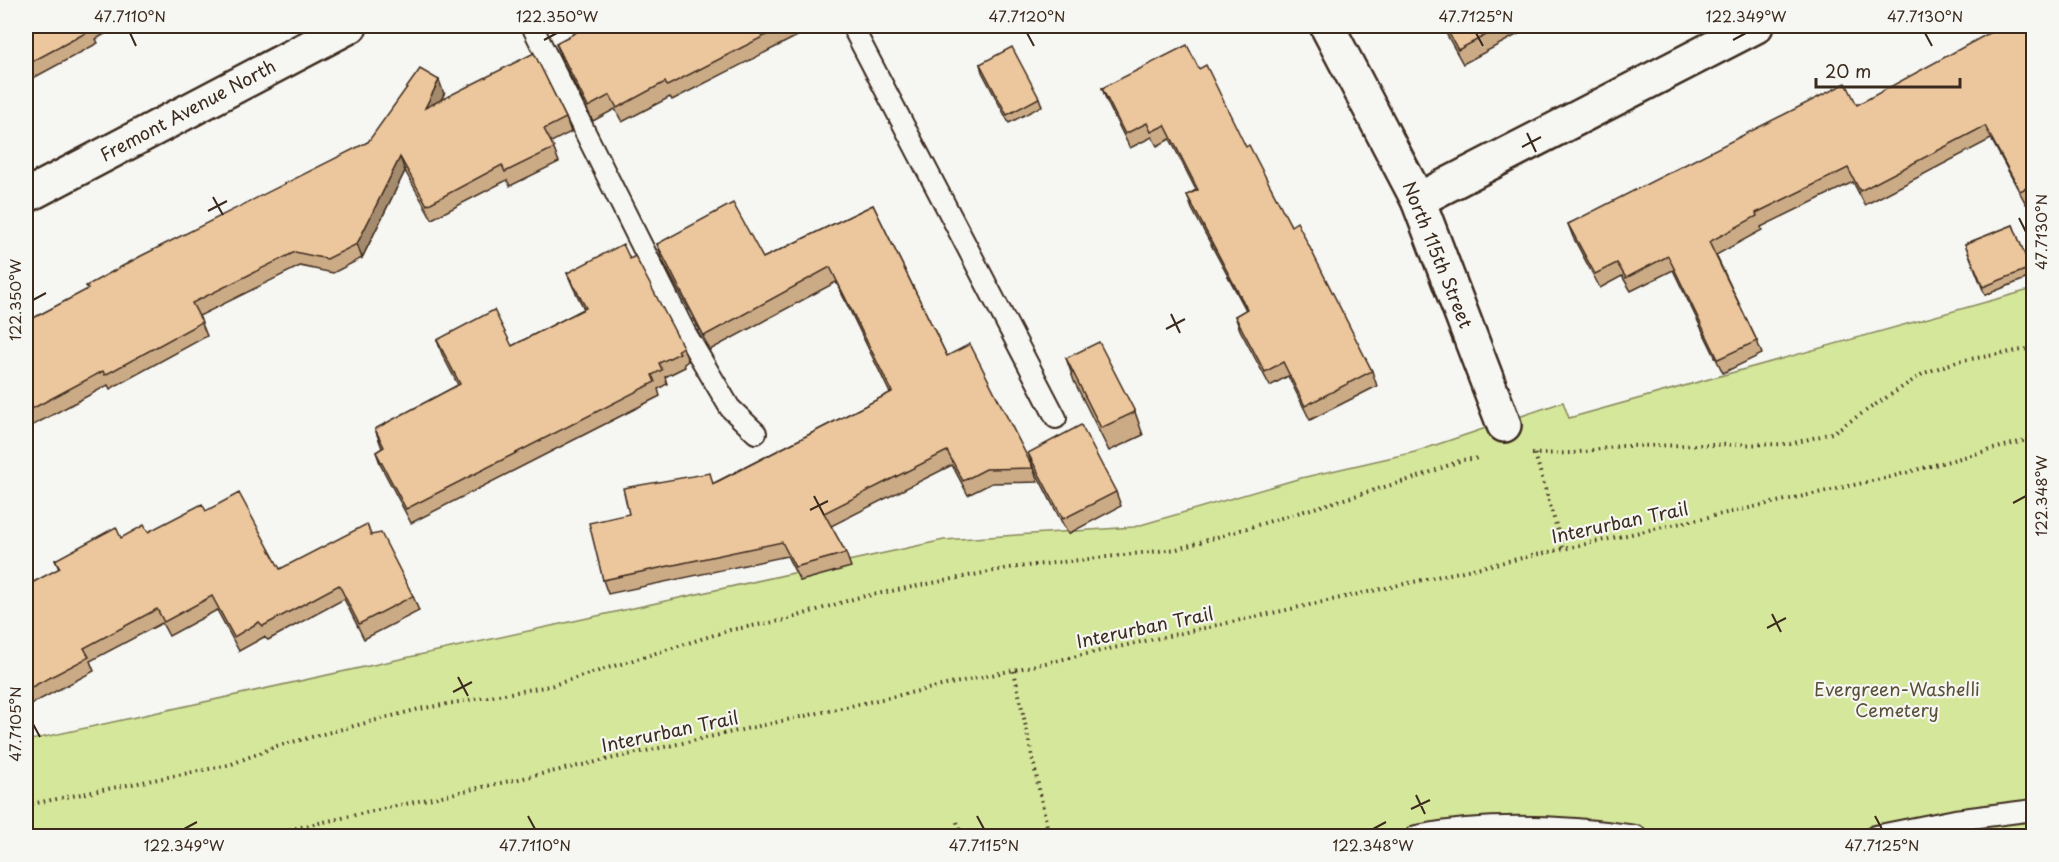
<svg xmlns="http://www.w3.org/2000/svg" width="2059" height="862" viewBox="0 0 2059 862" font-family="'Playpen Sans',sans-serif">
<rect width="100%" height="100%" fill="#f6f6f2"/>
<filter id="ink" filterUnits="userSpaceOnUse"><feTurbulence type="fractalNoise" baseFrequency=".0167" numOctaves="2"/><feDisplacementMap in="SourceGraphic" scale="12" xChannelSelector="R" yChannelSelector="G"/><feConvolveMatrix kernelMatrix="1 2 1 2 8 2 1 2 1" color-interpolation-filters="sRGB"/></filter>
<g filter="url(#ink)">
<!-- green -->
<path fill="#d5e79b" stroke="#88885c" stroke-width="1.5" d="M2033,289V836H26V741L944,540L1134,527L1301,478L1415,452L1563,402L1569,418Z"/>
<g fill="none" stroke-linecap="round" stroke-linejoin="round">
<!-- lane casing -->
<g stroke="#3b2a1e" stroke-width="24">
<g id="lane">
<path d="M532,26L685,332L730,408L756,433"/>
<path d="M852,26L1056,418"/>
<path d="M1416,836C1489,822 1562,825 1636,836"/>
<path d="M1875,836L1955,820L2034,810"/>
</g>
</g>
<!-- street casing -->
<g stroke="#3b2a1e" stroke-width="38">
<g id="street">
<path d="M1327,26L1418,200L1504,425"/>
<path d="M26,196L350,26"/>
<path d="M1418,200L1756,26"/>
</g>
</g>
<!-- path -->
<g stroke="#3b2a1e" stroke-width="4" stroke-dasharray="1.5 4.5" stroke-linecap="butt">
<path d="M1532,454L1573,453L1621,446L1790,444L1832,433L1924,373L1959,361L2034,348"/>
<path d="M1535,454L1563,549"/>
<path d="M1014,671L1049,836"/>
<path d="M26,805L229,765L277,746L419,709L550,686L730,630L785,620L856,598L1009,568L1177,549L1418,477L1462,460L1480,458"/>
<path d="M957,822L961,836"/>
<path d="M260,836L1890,477L2034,438"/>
</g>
<!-- lane -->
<use href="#lane" stroke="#f6f6f2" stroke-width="20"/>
<!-- street -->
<use href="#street" stroke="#f6f6f2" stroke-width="33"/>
</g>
<!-- wall -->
<g fill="#cbaa86" stroke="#3b2a1e" stroke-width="1.5">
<path d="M26,26H116L117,27L96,39L98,43L26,82Z"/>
<path d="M588,26H817L672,100L670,97L622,122L615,109L593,121L561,57L556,43Z"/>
<path d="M1442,26H1521L1524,31L1463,64Z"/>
<path d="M2034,26V200L2026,204L1991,139L1865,205L1853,182L1761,227L1762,230L1716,255L1757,341L1762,354L1723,373L1673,270L1631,291L1622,276L1600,288L1573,237L1568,224L1857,105Z"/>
<path d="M980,64L1039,98L1042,106L1009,123L982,72Z"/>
<path d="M1199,69L1291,226L1372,371L1377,386L1310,420L1288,376L1270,386L1240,330L1235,316L1246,310L1192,209L1187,195L1196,190L1170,139L1157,146L1152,137L1130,148L1107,102L1102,88Z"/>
<path d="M444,94L441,100L566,118L571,132L551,142L559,162L510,186L507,180L432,219L405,171L362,258L333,273L300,266L199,316L207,336L110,389L108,385L26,429V322L368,142Z"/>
<path d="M873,205L947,356L1033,468L1038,482L992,483L968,495L952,465L831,526L846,553L851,567L800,581L787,556L608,594L603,580L629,514L714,483L890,393L836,282L710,350L662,259L657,244L763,258Z"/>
<path d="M2013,225L2033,276L1985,295L1965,244Z"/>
<path d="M630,259L683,347L688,361L684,364L685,367L665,377L667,384L658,389L660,396L411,523L381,466L376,452L382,448L375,429L458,385L442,354L437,340L512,346L584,309L573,287L567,273Z"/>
<path d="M1066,358L1135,412L1143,435L1109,451L1074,381Z"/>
<path d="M1028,453L1116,492L1121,506L1068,534L1033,467Z"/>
<path d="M206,511L280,569L371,535L413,596L419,611L364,639L344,599L268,640L264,637L239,651L217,610L169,636L162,623L90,661L94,671L26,707V586L59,569L55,560L121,538L148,532Z"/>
</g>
<!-- shaded-wall -->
<g fill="#a58b6d" stroke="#3b2a1e" stroke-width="1.5">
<path d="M439,80L444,94L430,122L425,108Z"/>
<path d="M400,157L405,171L362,258L357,244Z"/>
</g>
<!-- building -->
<g fill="#ecc69c" stroke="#3b2a1e" stroke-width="1.5">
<path d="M26,26H90L93,29L26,65Z"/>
<path d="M588,26H784L667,86L665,82L617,108L610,95L588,107L556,43Z"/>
<path d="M1445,26H1503L1458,50Z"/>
<path d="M2002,26H2034V126L2032,127L2034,130V184L2020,191L1985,126L1860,191L1848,168L1756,213L1757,216L1709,242L1757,341L1718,359L1668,256L1626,278L1617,263L1595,274L1568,224L1846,83L1857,105Z"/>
<path d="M1187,45L1199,69L1206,65L1246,147L1249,145L1291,226L1297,222L1372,371L1305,406L1283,362L1265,372L1235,316L1247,309L1187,195L1198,190L1165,125L1151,132L1147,123L1125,134L1102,88Z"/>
<path d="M1012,47L1039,98L1007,115L980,64Z"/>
<path d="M534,53L566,118L544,129L554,148L505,172L502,165L427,205L400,157L357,244L327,259L295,252L192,303L202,322L105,375L103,371L26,412V322L88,289L86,286L141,256L368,142L420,69L439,80L425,108Z"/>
<path d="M733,203L763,258L873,205L947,356L970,344L1033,468L986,469L963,481L947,451L824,513L846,553L795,567L782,542L603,580L589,523L629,514L623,488L710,473L713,484L892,392L830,267L704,336L657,244Z"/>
<path d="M2013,225L2030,268L1983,287L1965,244Z"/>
<path d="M623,244L630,259L635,256L683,347L678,350L680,353L659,363L662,370L652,375L655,382L406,509L376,452L384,447L375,429L460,384L437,340L494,310L512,346L586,308L567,273Z"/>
<path d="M1099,342L1135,412L1101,428L1066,358Z"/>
<path d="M1081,425L1116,492L1063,519L1028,453Z"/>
<path d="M239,493L280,569L367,524L371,535L381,533L413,596L359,624L339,585L263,626L259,622L234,637L212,596L164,622L157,609L84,648L89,657L26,690V586L60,568L55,560L116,527L121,538L144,525L148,532L202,504L206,511Z"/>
</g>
</g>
<!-- ticks -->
<path fill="none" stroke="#3b2a1e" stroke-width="2" d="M130,33L136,46M1027,33L1034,46M1476,33L1483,46M1925,33L1932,46M544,40L557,33M1733,40L1746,33M1527,133L1536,152M1522,147L1541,137M213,197L223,215M208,211L227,201M2019,218L2026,232M33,300L46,293M1171,314L1180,333M1166,329L1185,319M814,496L824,515M2013,503L2026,496M810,510L828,501M1772,614L1781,632M1767,628L1786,618M458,677L468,696M453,692L472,682M33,724L40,737M1416,795L1425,814M1411,809L1430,800M528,816L535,829M977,816L984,829M1875,816L1882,829M184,829L197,822M1373,829L1386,822"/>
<g text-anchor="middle" stroke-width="4.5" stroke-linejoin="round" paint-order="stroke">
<!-- street labels -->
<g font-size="18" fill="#3b2a1e" stroke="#f6f6f2">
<text transform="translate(188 111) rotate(-28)" y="6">Fremont Avenue North</text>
<text transform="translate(1437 255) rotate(68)" y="6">North 115th Street</text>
<text transform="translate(1620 523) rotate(-12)" y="6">Interurban Trail</text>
<text transform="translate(1145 628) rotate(-12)" y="6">Interurban Trail</text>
<text transform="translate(670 732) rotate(-12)" y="6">Interurban Trail</text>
</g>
<!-- park labels -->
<g font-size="18" fill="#5a5037" stroke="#f6f6f2">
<text x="1897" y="696">Evergreen-Washelli<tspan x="1897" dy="21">Cemetery</tspan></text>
</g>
</g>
<!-- margin -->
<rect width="2059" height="862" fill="none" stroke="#f6f6f2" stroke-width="66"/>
<!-- scale -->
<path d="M1816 78v9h144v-9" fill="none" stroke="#3b2a1e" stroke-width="3"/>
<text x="1825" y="78" font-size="18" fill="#3b2a1e" stroke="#f6f6f2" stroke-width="4.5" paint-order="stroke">20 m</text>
<rect x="33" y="33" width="1993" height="796" fill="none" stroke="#3b2a1e" stroke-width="2"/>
<g font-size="15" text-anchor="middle" fill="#3b2a1e">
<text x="130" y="22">47.7110°N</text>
<text x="557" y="22">122.350°W</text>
<text x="1027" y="22">47.7120°N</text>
<text x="1476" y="22">47.7125°N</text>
<text x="1746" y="22">122.349°W</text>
<text x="1925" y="22">47.7130°N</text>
<text transform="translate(2042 232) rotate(-90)" y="5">47.7130°N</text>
<text transform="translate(16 300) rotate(-90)" y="5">122.350°W</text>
<text transform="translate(2042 496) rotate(-90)" y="5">122.348°W</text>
<text transform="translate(16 724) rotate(-90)" y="5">47.7105°N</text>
<text x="184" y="851">122.349°W</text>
<text x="535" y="851">47.7110°N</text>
<text x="984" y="851">47.7115°N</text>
<text x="1373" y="851">122.348°W</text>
<text x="1882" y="851">47.7125°N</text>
</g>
</svg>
